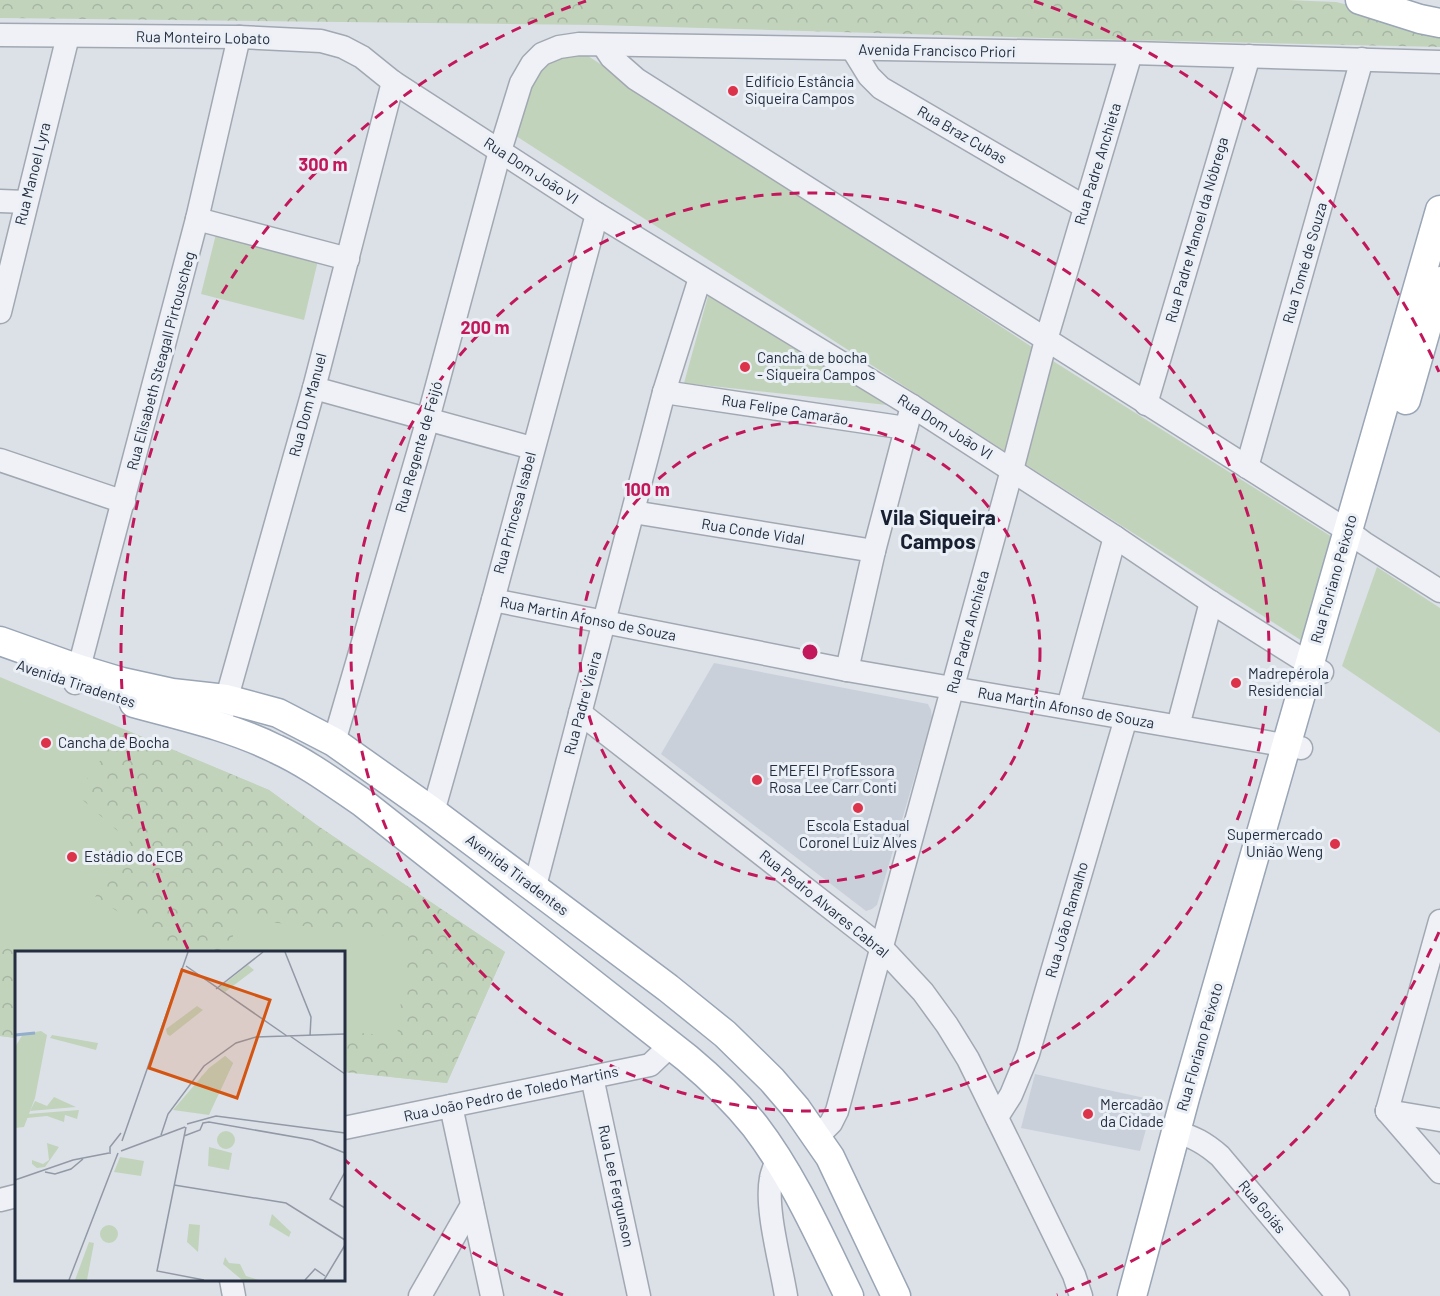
<svg xmlns="http://www.w3.org/2000/svg" width="1440" height="1296" viewBox="0 0 1440 1296" font-family="Barlow,sans-serif">
<defs>
<pattern id="forest-crowns" width="20" height="18" patternUnits="userSpaceOnUse" patternTransform="scale(1.5)"><rect width="20" height="18" fill="#c2d3bc"/><path d="M2 6a3 3 0 1 1 6 0M12 15a3 3 0 1 1 6 0" fill="none" stroke="#a7b5a3"/></pattern>
</defs>
<rect width="100%" height="100%" fill="#dce1e8"/>
<!-- built -->
<g fill="#cad0da">
<path d="M714,663L928,704L931,710L932,718L877,905L872,909L866,911L661,754Z"/>
<path d="M1035,1074L1154,1100L1140,1151L1021,1128Z"/>
</g>
<!-- green -->
<g fill="#c2d3bc">
<path d="M561,54H585L1035,349L1008,453L516,136C525,102 529,72 561,54Z"/>
<path d="M217,230L319,256L304,320L201,294Z"/>
<path d="M708,296L887,405L684,383Z"/>
<path d="M1053,361L1340,542L1307,644L1025,464Z"/>
<path d="M1377,567L1440,608V733L1342,666Z"/>
<path d="M0,677L269,790L318,826L505,952L447,1083L344,1072V952H16V1038L0,1036Z"/>
</g>
<!-- forest -->
<g fill="url(#forest-crowns)">
<path d="M0,0H1288L1336,2L1370,10L1440,32V47L1080,39L596,25L0,18Z"/>
<path d="M123,729L269,790L318,826L505,952L447,1083L344,1072V1031L397,1037L408,938L235,918L231,952H181L95,897L130,842L76,794Z"/>
<path d="M0,941L23,952H16V1038L0,1036Z"/>
</g>
<g fill="none" stroke-linecap="round" stroke-linejoin="round">
<!-- minor casing -->
<g stroke="#a1a8b2" stroke-width="25">
<g id="minor">
<path d="M0,35L239,37L321,41L343,47L362,57L393,82L597,214L912,406L1115,537L1211,602L1322,672"/>
<path d="M603,45L611,57L636,79L1348,531L1364,543L1440,591"/>
<path d="M853,50L869,76L881,88L1085,207"/>
<path d="M0,201L26,202"/>
<path d="M197,219L348,259"/>
<path d="M0,312L68,36"/>
<path d="M314,388L532,448"/>
<path d="M664,392L906,428"/>
<path d="M1146,404L1249,56"/>
<path d="M0,460L124,502"/>
<path d="M1247,467L1362,59"/>
<path d="M633,512L874,551"/>
<path d="M493,600L847,670L1301,748"/>
<path d="M847,670L874,551L912,406"/>
<path d="M75,683L197,219L239,37"/>
<path d="M1068,707L1115,537"/>
<path d="M580,713L882,948L923,992L947,1025L968,1059L1074,1275L1081,1296"/>
<path d="M222,715L314,388L393,82"/>
<path d="M1178,726L1211,602"/>
<path d="M334,742L428,419L500,151L521,83L532,64L542,54L559,47L579,44L1131,53L1440,62"/>
<path d="M433,812L493,600L597,214"/>
<path d="M535,886L664,392L700,278"/>
<path d="M592,1077L639,1296"/>
<path d="M451,1106L492,1296"/>
<path d="M1387,1111L1440,921"/>
<path d="M1387,1111L1440,1172"/>
<path d="M1387,1111L1440,1120"/>
<path d="M997,1117L1011,1095L1028,1054L1126,718"/>
<path d="M344,1128L650,1065L671,1045"/>
<path d="M1176,1132C1194,1137 1205,1143 1220,1156L1338,1296"/>
<path d="M817,1137L831,1123L837,1111L1012,470L1046,340L1131,53"/>
<path d="M777,1160C775,1166 772,1172 771,1178C765,1209 781,1264 786,1296"/>
<path d="M0,1200L16,1196"/>
<path d="M231,1280L234,1296"/>
<path d="M420,1296L472,1205"/>
</g>
</g>
<!-- major casing -->
<g stroke="#9aa5b5" stroke-width="31">
<g id="major">
<path d="M1360,0L1420,19L1440,23"/>
<path d="M1406,400L1440,281"/>
<path d="M0,641L79,669L122,682L172,693L226,699L278,713L334,742L433,812L668,988L725,1034L772,1080L796,1108L830,1157L896,1296"/>
<path d="M134,703C182,716 232,727 276,749C307,763 335,784 363,803L687,1058C711,1078 735,1101 755,1126C794,1177 821,1239 849,1296"/>
<path d="M1132,1296L1185,1098L1440,210"/>
</g>
</g>
<!-- minor -->
<use href="#minor" stroke="#eff1f6" stroke-width="22"/>
<!-- major -->
<use href="#major" stroke="#fff" stroke-width="28"/>
</g>
<!-- distance rings -->
<g fill="none" stroke="#c2185b" stroke-width="3" stroke-dasharray="10 8">
<circle cx="810" cy="652" r="230"/>
<circle cx="810" cy="652" r="459"/>
<path d="M1439 932A689 689 0 0 1 1057 1295M563 1295A689 689 0 0 1 345 1160M188 949A689 689 0 0 1 586 1M1034 1A689 689 0 0 1 1439 372"/>
</g>
<!-- markers -->
<g fill="#dc324a" stroke="#ebf0f6" stroke-width="2">
<circle cx="733" cy="91" r="6"/>
<circle cx="745" cy="367" r="6"/>
<circle cx="1236" cy="683" r="6"/>
<circle cx="46" cy="743" r="6"/>
<circle cx="757" cy="780" r="6"/>
<circle cx="858" cy="808" r="6"/>
<circle cx="1335" cy="844" r="6"/>
<circle cx="72" cy="857" r="6"/>
<circle cx="1088" cy="1114" r="6"/>
</g>
<g text-anchor="middle" stroke-width="6" stroke-linejoin="round" paint-order="stroke">
<!-- street labels -->
<g font-size="15" fill="#242e40" stroke="#ebf0f6">
<text transform="translate(203 38) rotate(1)" y="5">Rua Monteiro Lobato</text>
<text transform="translate(937 51) rotate(1)" y="5">Avenida Francisco Priori</text>
<text transform="translate(962 135) rotate(30)" y="5">Rua Braz Cubas</text>
<text transform="translate(1098 164) rotate(-73)" y="5">Rua Padre Anchieta</text>
<text transform="translate(531 171) rotate(33)" y="5">Rua Dom João VI</text>
<text transform="translate(33 174) rotate(-76)" y="5">Rua Manoel Lyra</text>
<text transform="translate(1197 230) rotate(-74)" y="5">Rua Padre Manoel da Nóbrega</text>
<text transform="translate(1305 263) rotate(-74)" y="5">Rua Tomé de Souza</text>
<text transform="translate(161 361) rotate(-75)" y="5">Rua Elisabeth Steagall Pirtouscheg</text>
<text transform="translate(308 405) rotate(-75)" y="5">Rua Dom Manuel</text>
<text transform="translate(785 410) rotate(9)" y="5">Rua Felipe Camarão</text>
<text transform="translate(945 427) rotate(32)" y="5">Rua Dom João VI</text>
<text transform="translate(419 447) rotate(-74)" y="5">Rua Regente de Feijó</text>
<text transform="translate(515 513) rotate(-75)" y="5">Rua Princesa Isabel</text>
<text transform="translate(753 532) rotate(9)" y="5">Rua Conde Vidal</text>
<text transform="translate(1334 579) rotate(-74)" y="5">Rua Floriano Peixoto</text>
<text transform="translate(588 619) rotate(11)" y="5">Rua Martin Afonso de Souza</text>
<text transform="translate(968 632) rotate(-75)" y="5">Rua Padre Anchieta</text>
<text transform="translate(76 684) rotate(18)" y="5">Avenida Tiradentes</text>
<text transform="translate(583 703) rotate(-75)" y="5">Rua Padre Vieira</text>
<text transform="translate(1066 708) rotate(10)" y="5">Rua Martin Afonso de Souza</text>
<text transform="translate(517 875) rotate(37)" y="5">Avenida Tiradentes</text>
<text transform="translate(824 904) rotate(39)" y="5">Rua Pedro Alvares Cabral</text>
<text transform="translate(1067 920) rotate(-74)" y="5">Rua João Ramalho</text>
<text transform="translate(1200 1047) rotate(-74)" y="5">Rua Floriano Peixoto</text>
<text transform="translate(511 1094) rotate(-12)" y="5">Rua João Pedro de Toledo Martins</text>
<text transform="translate(616 1186) rotate(78)" y="5">Rua Lee Fergunson</text>
<text transform="translate(1262 1207) rotate(50)" y="5">Rua Goiás</text>
</g>
<!-- poi labels -->
<g font-size="15" fill="#242e40" stroke="#ebf0f6" text-anchor="start">
<text x="745" y="87">Edifício Estância<tspan x="745" dy="17">Siqueira Campos</tspan></text>
<text x="757" y="363">Cancha de bocha<tspan x="757" dy="17">- Siqueira Campos</tspan></text>
<text x="1248" y="679">Madrepérola<tspan x="1248" dy="17">Residencial</tspan></text>
<text x="58" y="748">Cancha de Bocha</text>
<text x="769" y="776">EMEFEI ProfEssora<tspan x="769" dy="17">Rosa Lee Carr Conti</tspan></text>
<text x="858" y="831" text-anchor="middle">Escola Estadual<tspan x="858" dy="17">Coronel Luiz Alves</tspan></text>
<text x="1323" y="840" text-anchor="end">Supermercado<tspan x="1323" dy="17">União Weng</tspan></text>
<text x="84" y="862">Estádio do ECB</text>
<text x="1100" y="1110">Mercadão<tspan x="1100" dy="17">da Cidade</tspan></text>
</g>
<!-- district labels -->
<g font-size="21" font-weight="bold" fill="#171f30" stroke="#ebf0f6">
<text x="938" y="525">Vila Siqueira<tspan x="938" dy="24">Campos</tspan></text>
</g>
</g>
<!-- overview -->
<g transform="translate(15 951)">
<rect width="330" height="330" fill="#dce1e8"/>
<path d="M233,14L239,19L210,41L204,37ZM182,55L188,59L155,85L152,83L151,78ZM37,84L83,92L81,99L35,87ZM210,105L218,112L194,164L158,159L194,117ZM39,146L61,156L15,160L20,150L32,155ZM64,159L62,168L50,164L49,171L32,165L12,167L13,163ZM202 189a9 9 0 1 1 18 0a9 9 0 1 1-18 0ZM32,192L44,196L30,216L22,217L17,213V209L28,213L34,209ZM194,196L217,202L214,219L193,215ZM105,206L129,210L126,225L99,221ZM257,263L276,281L274,286L254,274ZM174,273L185,274L183,301L172,291ZM74,291L79,292L72,329H60ZM210,306L214,312L225,313L231,325L244,329H227L208,313Z" fill="#c2d3bc"/>
<path d="M26,80L32,84L20,147L9,176L0,177V96L8,83ZM210,105L218,112L202,146L197,140L206,128L197,131L186,126ZM85 283a9 9 0 1 1 18 0a9 9 0 1 1-18 0Z" fill="#c2d3bc"/>
<path fill="none" stroke="#93aecc" stroke-width="3" d="M0,84L20,82"/>
<path fill="none" stroke="#9299a5" stroke-width="1.5" d="M270,1L296,66L295,85M171,15L272,85M201,38L248,1M275,85L330,123M172,173L201,165L330,182M171,176L142,320L189,329M146,184L153,163L189,115L221,92L241,86L330,83M169,185L185,179L188,172L194,171L297,189L330,202M107,190L173,1M106,200L170,176M95,203V196L106,182M30,221L40,223L56,218L68,208M330,221L315,248L330,257M0,229L58,209L94,202M159,234L271,252L330,289M54,329L103,202M290,329L300,318L310,325M309,329L330,294"/>
<path fill="#d45511" fill-opacity="0.15" stroke="#d45511" stroke-width="3" d="M167,19L255,49L222,147L134,117Z"/>
<rect width="330" height="330" fill="none" stroke="#242e40" stroke-width="3"/>
</g>
<circle cx="810" cy="652" r="9" fill="#c2185b" stroke="#ebf0f6" stroke-width="3"/>
<g font-size="18" text-anchor="middle" font-weight="bold" fill="#c2185b" stroke="#ebf0f6" stroke-width="6" stroke-linejoin="round" paint-order="stroke">
<text x="323" y="171">300 m</text>
<text x="485" y="334">200 m</text>
<text x="647" y="496">100 m</text>
</g>
</svg>
